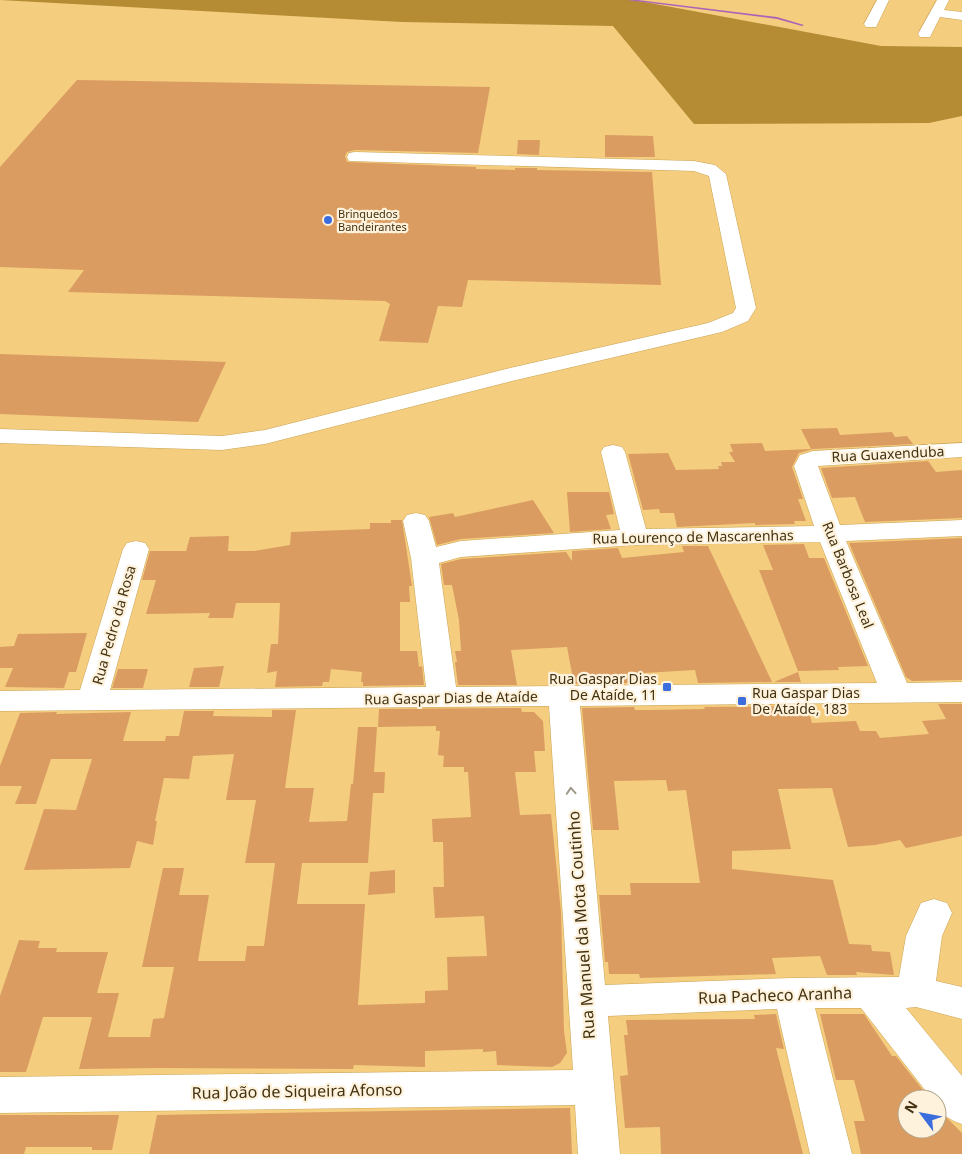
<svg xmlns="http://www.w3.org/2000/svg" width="962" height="1154" viewBox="0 0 962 1154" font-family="'Noto Sans',sans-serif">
<rect width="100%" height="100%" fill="#f4cd7f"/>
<!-- forest -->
<path fill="#b58c34" d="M0,0H634L881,46L962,47V116L929,123L694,124L613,26L402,22Z"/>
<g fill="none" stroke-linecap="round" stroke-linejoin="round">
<!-- stream -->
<path fill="#ae64b6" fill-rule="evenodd" d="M627,0H638L777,17L804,25L802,26L777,19Z"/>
</g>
<!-- building -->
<g fill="#da9c61">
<path d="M77,80L490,87L478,153L355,150L347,152L345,156L347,162L476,167V169L515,170V168H537V170L652,172L661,285L468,280L462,307L438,306L428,343L379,341L390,304L385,301L68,292L84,270L0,267V167Z"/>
<path d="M605,135L653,136L655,157H605Z"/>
<path d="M518,140H540L539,155L517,154Z"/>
<path d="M0,354L226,362L198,422L0,414Z"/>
<path d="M837,428L840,435L892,432L895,437L907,436L913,444L813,449L799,453L792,467L803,499H798L806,521H794L795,524L755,525V523L677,527L674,513H660L659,509L643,510L628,454L668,453L676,470L719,469L718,466H722L721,462H735L729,452H733L730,444L762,443L765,451L811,449L801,429Z"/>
<path d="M928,461L936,472L962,470V518L865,522L855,497L832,498L821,468Z"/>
<path d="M567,492H609L614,514L606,515L611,529L570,532Z"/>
<path d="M533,500L554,533L461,539L437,545L429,517L453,513L455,517Z"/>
<path d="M391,520H402L412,586H409L410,602H400V651H417L419,667L422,666L424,685L363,686V682H361L362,672L331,669L329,682H323L322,686L275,687L277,671L267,673L271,644H278L280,603H236L233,618H208L210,613L146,614L156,580H142L150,551H186L190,537L229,536L228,551H254L290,545L291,532L370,529V523H391Z"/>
<path d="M962,538V680L912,681L906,677L849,543Z"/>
<path d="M804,544L809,558H824L868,666L838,667L839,670L798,671L759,570H773L763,545Z"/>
<path d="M682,546H708L772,682L698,683L695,670L626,674L629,683L574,684L567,647L511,650L517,685H458L455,662H457L455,651H461L459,620L452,585H444L441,564L461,559L566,552L572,561V551L618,548L622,558L684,552Z"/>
<path d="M87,633L76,672H69L64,688L5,687L13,668H0V647L14,646L18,634Z"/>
<path d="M224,666L219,687H189L194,668Z"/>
<path d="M118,669H148L143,688H112Z"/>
<path d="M798,672L801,682H774Z"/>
<path d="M938,704H962V836L906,848L900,840L875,845L848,847L832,788L778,789L791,849L732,851V869L833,880L849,944L871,945L872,951L890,952L894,975L856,972L857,975H827L820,956L772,958L776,974L640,978L639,974H609L608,962H605L599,895H631L630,883H700L686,790L668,791L666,780L614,781L619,830H593L582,708L634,707L635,710H651L705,709L704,707L807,706L812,723L856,721L860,731H876L880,738L929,734L922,721L946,719Z"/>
<path d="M521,708L522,712H534L543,721L545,751H534L536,772H515L520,815L551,814L561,912L564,1031L567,1053L560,1063L552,1067L497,1065L496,1051L483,1052V1049L425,1051V1067L354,1065L353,1069L158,1068L79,1069L92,1017H43L26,1072H0V996L19,940L40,941L38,948H57L56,952H108L97,993H119L108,1037H150L153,1019L164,1018L174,967H142L163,868H184L179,895H209L198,961H245L247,946H264L275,863H245L256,800H226L234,754L193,756L189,779L164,778L155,821H157L153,845L137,841L130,868L24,870L44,809L76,810L92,759H51L36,804H15L22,786H0V766L20,713L57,712L56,714L131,712L123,741H165L166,736H179L184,711H214L213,716L272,717V710H296L285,788H314L309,822L347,821L351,784H353L358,727H377L374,772H385L384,793H373L368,863H302L297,904H365L358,1005L425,1003V991L448,990L447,957L487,956L484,916L435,918L433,887H444L443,842H433L432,819L471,817L468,772H464V767H443L444,756L438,755L440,731H436V726L378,727L379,709Z"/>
<path d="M395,870V893L368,895L370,872Z"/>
<path d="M776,1014L784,1049L776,1048L803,1154H661L660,1127L625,1128L620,1076L628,1075L624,1035H628L626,1020L755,1019L754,1015Z"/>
<path d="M820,1014H864L892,1056H896L930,1099H907V1129H937V1108L962,1133V1154H861L854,1121H865L854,1080H836Z"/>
<path d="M570,1108L572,1154H149L157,1115Z"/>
<path d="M0,1115H119L112,1150H92V1147H26L24,1154H0Z"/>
</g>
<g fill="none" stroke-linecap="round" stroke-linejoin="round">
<!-- minor casing -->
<g stroke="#caa456" stroke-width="1">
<g id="minor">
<path d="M877,0H889L876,27H866L864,24Z"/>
<path d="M937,0H949L944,10L962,12V20L940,17L930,37H920L918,34Z"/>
<path d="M355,152L694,161L715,165L726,174L756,308L748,321L722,332L512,381L265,444L222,450L0,443V429L222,436L265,430L510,368L708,323L733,313L736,308L709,176L694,171L349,161L347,157L349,153Z"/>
<path d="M962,443V457L818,466L840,525L962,520V536L846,541L907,683L962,682V702L580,706L605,985L792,978L899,977L906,936L921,903L934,899L947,903L952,913L942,936L936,981L962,987V1019L916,1007L906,1008L962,1076V1124C950,1120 937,1113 937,1099H932L861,1008H815L852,1154H810L777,1009L608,1016L620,1154H578L575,1105L0,1113V1077L573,1070L549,706L0,711V691L80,690L123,549L127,543L136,541L145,543L149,549L110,690L426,687L411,558L403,521L407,515L416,513L425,515L429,521L436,547L461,541L620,530L601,452L604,447L613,445L622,447L625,452L646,529L814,526L794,466L800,455L813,451ZM820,542L877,683L456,687L439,563L461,557L635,545Z"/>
</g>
</g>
<!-- minor -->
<use href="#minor" fill="#fff" fill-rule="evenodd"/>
</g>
<!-- one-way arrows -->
<defs><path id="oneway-chevron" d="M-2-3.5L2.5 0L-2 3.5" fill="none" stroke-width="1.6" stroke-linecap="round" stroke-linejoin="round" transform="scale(1.25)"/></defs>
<use stroke="#a09888" href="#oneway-chevron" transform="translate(571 791) rotate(-94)"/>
<!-- markers -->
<g fill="#3b6ddd" stroke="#fef2dc" stroke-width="2">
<circle cx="328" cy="220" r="5"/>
<rect x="662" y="682" width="10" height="10" rx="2.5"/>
<rect x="737" y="696" width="10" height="10" rx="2.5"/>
</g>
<g text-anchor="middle" stroke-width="4.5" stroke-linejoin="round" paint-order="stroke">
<!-- far-poi labels -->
<g font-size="11" fill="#423211" stroke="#fef2dc" text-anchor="start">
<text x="338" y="218">Brinquedos<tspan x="338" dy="13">Bandeirantes</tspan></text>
</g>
<!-- street labels -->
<g font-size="14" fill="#423211" stroke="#fef2dc">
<text transform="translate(888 454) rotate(-3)" y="5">Rua Guaxenduba</text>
<text transform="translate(693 537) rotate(-1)" y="5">Rua Lourenço de Mascarenhas</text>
<text transform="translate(848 575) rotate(68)" y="5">Rua Barbosa Leal</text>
<text transform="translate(114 625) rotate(-74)" y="5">Rua Pedro da Rosa</text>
<text transform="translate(451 698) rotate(-1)" y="5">Rua Gaspar Dias de Ataíde</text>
</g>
<!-- poi labels -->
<g font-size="14" fill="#423211" stroke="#fef2dc" text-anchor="end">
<text x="657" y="684">Rua Gaspar Dias<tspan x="657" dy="16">De Ataíde, 11</tspan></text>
<text x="752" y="698" text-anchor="start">Rua Gaspar Dias<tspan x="752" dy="16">De Ataíde, 183</tspan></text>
</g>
<!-- near-street labels -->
<g font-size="16" fill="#423211" stroke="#fef2dc">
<text transform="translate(581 925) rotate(-94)" y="6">Rua Manuel da Mota Coutinho</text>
<text transform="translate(775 995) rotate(-2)" y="6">Rua Pacheco Aranha</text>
<text transform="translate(297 1091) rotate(-1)" y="6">Rua João de Siqueira Afonso</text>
</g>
</g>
<!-- north arrow -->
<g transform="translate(922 1114) rotate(302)"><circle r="24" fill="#fef2dc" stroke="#b3a58b"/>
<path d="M0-4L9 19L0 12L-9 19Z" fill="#3b6ddd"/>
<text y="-8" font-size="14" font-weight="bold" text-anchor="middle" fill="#423211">N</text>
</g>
</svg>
